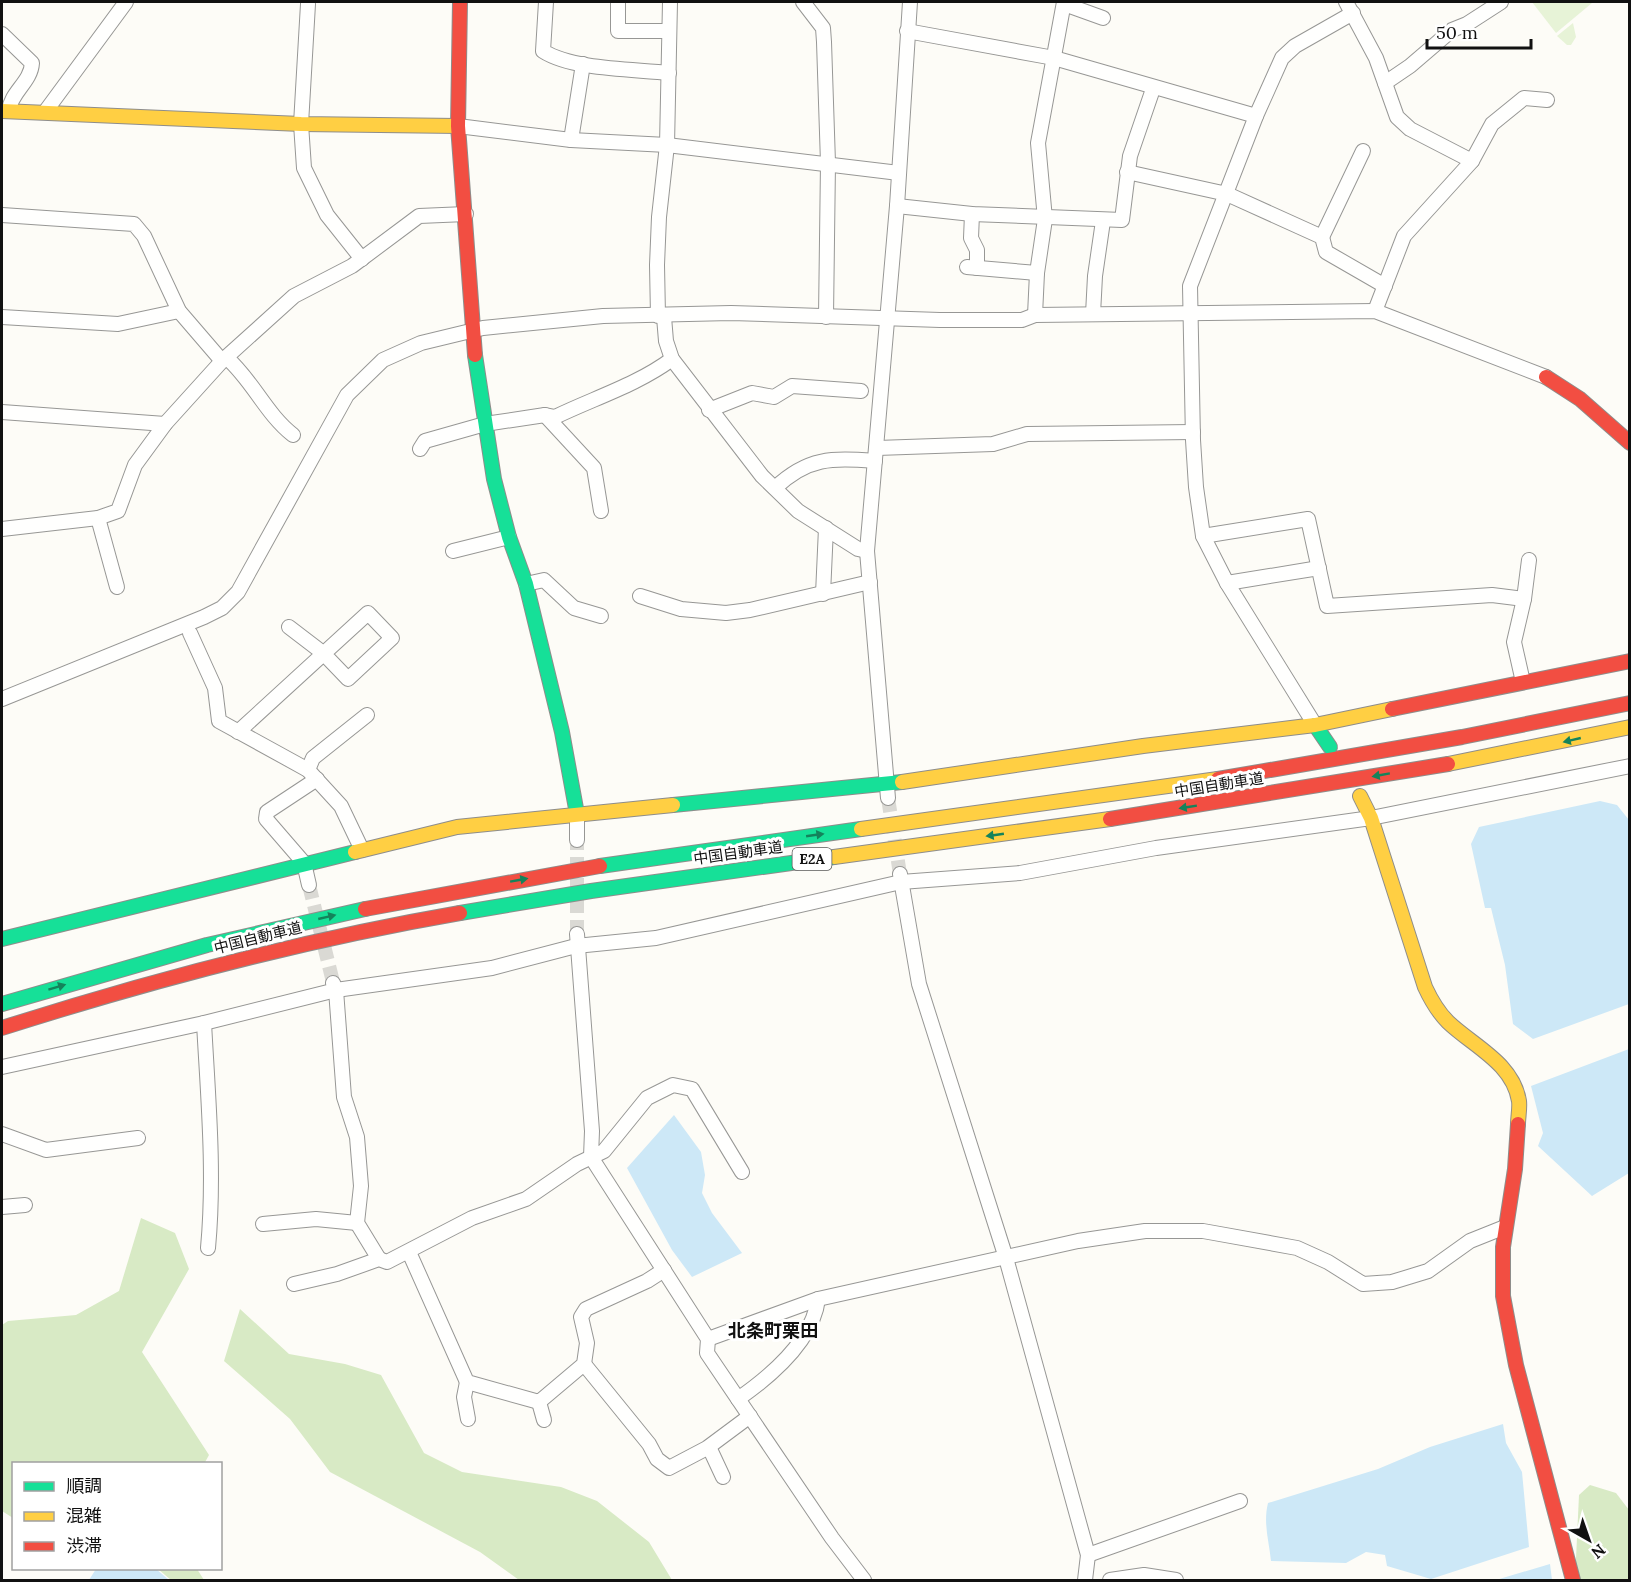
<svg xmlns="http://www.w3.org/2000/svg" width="1631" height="1582" viewBox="0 0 1631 1582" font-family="Lora,'Noto Sans JP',serif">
<rect width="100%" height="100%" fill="#fdfcf7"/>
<!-- green -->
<g fill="#e7f3d7">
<path d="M1532,2H1591L1592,3L1556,33Z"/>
<path d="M1573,23L1576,37L1571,45H1567L1557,36Z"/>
</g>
<!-- forest -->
<g fill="#d8eac5">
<path d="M141,1218L175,1233L189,1269L142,1352L209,1455L204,1464H14L13,1518L2,1511V1325L8,1321L76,1315L119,1291Z"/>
<path d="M240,1309L289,1354L345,1364L381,1375L424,1453L462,1472L561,1487L597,1501L649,1542L672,1580H519L480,1552L330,1472L290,1419L224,1361Z"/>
<path d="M1590,1485L1616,1493L1629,1510V1580H1575L1579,1495Z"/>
<path d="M158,1569H197L204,1580H171Z"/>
</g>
<!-- water -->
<g fill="#cde8f7">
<path d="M1600,801L1617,805L1629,820V1004L1533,1039L1513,1024L1505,965L1491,908H1485L1471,844L1479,827Z"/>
<path d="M1629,1049V1173L1592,1196L1538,1146L1543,1133L1531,1086Z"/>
<path d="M674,1115L701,1152L705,1175L702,1193L712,1213L742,1253L692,1277L672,1250L627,1168Z"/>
<path d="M1503,1424L1506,1443L1522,1472L1529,1547L1431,1579L1387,1566L1385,1555L1366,1552L1346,1563L1271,1561C1269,1541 1263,1523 1268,1503L1378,1469L1430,1447Z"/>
<path d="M1550,1564L1552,1580H1496Z"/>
<path d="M96,1569H156L169,1580H89Z"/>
</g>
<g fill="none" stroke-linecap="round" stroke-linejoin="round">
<!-- street-tunnel -->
<g stroke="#dad9d4" stroke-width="14" stroke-dasharray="14 7" stroke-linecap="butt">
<path d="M888,798L900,874"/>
<path d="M309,885L333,982"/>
<path d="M577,934V840"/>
</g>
<!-- street casing -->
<g stroke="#979795" stroke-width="16">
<g id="street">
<path d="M546,2L543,51C573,70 633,69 669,73"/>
<path d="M618,2V31H669"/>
<path d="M803,2L823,28L824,42L828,163L826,317"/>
<path d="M1346,2L1376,58L1397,117L1410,129L1472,161L1404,236L1375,311"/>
<path d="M308,4L301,124L304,168L327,215L362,259"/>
<path d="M1064,4L1103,18"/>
<path d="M907,31L1054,58L1256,116"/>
<path d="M2,34L32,63C31,82 11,92 9,110"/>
<path d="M1385,83L1410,66L1452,30L1467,24L1501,2"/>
<path d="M45,112L126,2"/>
<path d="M458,126L571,140L667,145L899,173"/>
<path d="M571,140L583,64"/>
<path d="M1472,161L1492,124L1524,98L1547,100"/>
<path d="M1127,172L1227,194L1322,237L1326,252L1385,286"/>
<path d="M897,206L972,214L1122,220L1130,156L1153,89"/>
<path d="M972,214L971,238L977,250V268"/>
<path d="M2,215L134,224L144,236L179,311L222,361"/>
<path d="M1322,237L1363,151"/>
<path d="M967,267L1037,273"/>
<path d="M1093,314L1095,276L1103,221"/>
<path d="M1035,315L1037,273L1045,219L1038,143L1064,2"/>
<path d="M658,316L657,265L659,217L667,145L670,2"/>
<path d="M2,317L118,324L179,311"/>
<path d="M664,317L666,341L672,359L762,476L798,511L858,549L867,551"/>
<path d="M227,358C253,381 266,414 293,435"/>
<path d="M709,410L752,393L774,397L792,386L861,391"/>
<path d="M2,412L165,424"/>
<path d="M545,415L594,468L601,511"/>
<path d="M877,448L993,444L1027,434L1193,432"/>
<path d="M420,449L425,441L485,424L545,415L555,417C594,398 637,385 672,359"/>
<path d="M775,488C808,457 831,458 875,461"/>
<path d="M98,518L117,587"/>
<path d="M2,529L98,518L118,511L135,465L165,424L222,361L294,296L352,266L419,216L466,214"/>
<path d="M1203,536L1308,519L1327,606L1492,595L1524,599"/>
<path d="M453,551L509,537"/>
<path d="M1227,583L1319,568"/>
<path d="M526,584L544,580L574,608L601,616"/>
<path d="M823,594L826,528"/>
<path d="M640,596L681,609L726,613L750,610L870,582"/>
<path d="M190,633L215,688L219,721L308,770L341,806L362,850"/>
<path d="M1523,682L1514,642L1524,599L1529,560"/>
<path d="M2,699L204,617L222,608L238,592L347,395L383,360L421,343L483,328L603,316L731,313L940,320H1022L1035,315L1375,311L1546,377"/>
<path d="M1315,725L1227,583L1203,536L1196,487L1193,440L1190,286L1256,116L1282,58L1295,46L1353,13"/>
<path d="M238,732L368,613L392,638L348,679L323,653L289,627"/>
<path d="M308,770L313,758L367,715"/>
<path d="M888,798L867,551L897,206L910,2"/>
<path d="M577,840V814"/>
<path d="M900,874L919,984L1006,1258L1088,1555L1085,1580"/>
<path d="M309,885L304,863L266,819L267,812L317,779"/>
<path d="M577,934L592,1131L591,1157L708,1339L707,1353L832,1538L864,1580"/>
<path d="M333,983L336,990L344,1097L357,1137L361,1186L357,1223L379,1259"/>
<path d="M204,1023C208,1097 215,1173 208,1248"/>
<path d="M2,1067L204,1023L336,990L492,968L576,946L656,938L901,882L1020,873L1156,848L1371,818L1630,766"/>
<path d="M2,1134L46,1150L138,1138"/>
<path d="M2,1207L25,1205"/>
<path d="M263,1224L316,1219L357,1223"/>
<path d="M409,1252L467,1382L539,1402L584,1364L587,1343L581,1317L586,1309L647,1281L664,1270"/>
<path d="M294,1284L337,1274L379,1259L387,1262L472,1218L526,1199L577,1164L604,1151L647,1098L673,1085L692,1089L742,1172"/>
<path d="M708,1339L818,1299L1078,1241L1145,1231H1203L1297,1248L1328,1262L1363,1284L1392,1282L1428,1271L1470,1241L1505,1227"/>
<path d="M584,1364L649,1444L657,1459L669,1468L707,1448L750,1416"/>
<path d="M467,1382L464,1397L468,1419"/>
<path d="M738,1399C771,1376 813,1341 818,1299"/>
<path d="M539,1402L544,1420"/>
<path d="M709,1447L723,1477"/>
<path d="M1088,1555L1240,1501"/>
<path d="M1110,1580L1144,1575L1176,1580"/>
</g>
</g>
<!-- fast casing -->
<g stroke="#8e8d8b" stroke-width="16">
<g id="fast">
<path d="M475,355L494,479L509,537L526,584L562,732L577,814"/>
<path d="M1315,725L1330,747"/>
<path d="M673,805L902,782"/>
<path d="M600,866L861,829"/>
<path d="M460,913L591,891L834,857"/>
<path d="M2,939L355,852"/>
<path d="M2,1004L207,945L365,909"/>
</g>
</g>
<!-- slow casing -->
<g stroke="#8e8d8b" stroke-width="16">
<g id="slow">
<path d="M2,111L301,124L458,126"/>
<path d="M1448,764L1630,727"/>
<path d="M902,782L1143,746L1315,725L1392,709"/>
<path d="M1360,796L1371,818L1425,987C1431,1000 1438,1012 1448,1022C1473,1046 1513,1063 1519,1101C1520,1108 1518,1117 1518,1124"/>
<path d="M861,829L1218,779"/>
<path d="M355,852L457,827L673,805"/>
<path d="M834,857L1110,819"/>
</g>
</g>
<!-- jam casing -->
<g stroke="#8e8d8b" stroke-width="16">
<g id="jam">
<path d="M460,2L458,126L475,355"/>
<path d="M1546,377L1580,399L1630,443"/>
<path d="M1392,709L1630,661"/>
<path d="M1218,779L1462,737L1630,703"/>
<path d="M1110,819L1448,764"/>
<path d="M365,909L600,866"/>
<path d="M2,1028C152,980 304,940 460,913"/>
<path d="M1518,1124L1515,1169L1503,1247V1296L1516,1365L1573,1580"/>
</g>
</g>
<!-- street -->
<use href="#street" stroke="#fffffe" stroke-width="14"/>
<!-- fast -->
<use href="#fast" stroke="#16e098" stroke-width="14"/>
<!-- slow -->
<use href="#slow" stroke="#ffcf43" stroke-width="14"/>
<!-- jam -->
<use href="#jam" stroke="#f24e42" stroke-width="14"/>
</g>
<!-- one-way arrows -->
<defs><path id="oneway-solid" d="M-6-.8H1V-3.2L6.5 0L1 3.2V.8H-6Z" transform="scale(1.5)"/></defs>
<g fill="#14835b">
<use href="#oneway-solid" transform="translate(1572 740) rotate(167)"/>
<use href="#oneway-solid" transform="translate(1381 775) rotate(170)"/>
<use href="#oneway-solid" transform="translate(1188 807) rotate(171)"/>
<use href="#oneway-solid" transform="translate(815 835) rotate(-8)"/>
<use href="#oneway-solid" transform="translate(995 835) rotate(172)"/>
<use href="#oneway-solid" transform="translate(519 880) rotate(-10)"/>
<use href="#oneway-solid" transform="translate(327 917) rotate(-13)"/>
<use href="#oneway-solid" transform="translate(57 987) rotate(-17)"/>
</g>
<g text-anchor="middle" stroke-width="6" stroke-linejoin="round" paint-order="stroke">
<!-- shield labels -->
<rect fill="#fff" stroke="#585858" stroke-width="1.5" x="792.5" y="848" width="39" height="22" rx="4.5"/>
<g font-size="14" font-weight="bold" fill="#111">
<text x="812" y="864">E2A</text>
</g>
<!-- street labels -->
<g font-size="15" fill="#111" stroke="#fff">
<text transform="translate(1219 785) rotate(-9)" y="5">中国自動車道</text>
<text transform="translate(738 853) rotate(-8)" y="5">中国自動車道</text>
<text transform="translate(258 938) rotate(-14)" y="5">中国自動車道</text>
</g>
<!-- quarter labels -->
<g font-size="18" font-weight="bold" fill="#111" stroke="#fff">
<text x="773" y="1337">北条町栗田</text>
</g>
</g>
<!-- border -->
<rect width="1631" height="1582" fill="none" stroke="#111111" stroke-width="6"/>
<!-- legend -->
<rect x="12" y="1462" width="210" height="108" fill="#ffffff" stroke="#a0a0a0" stroke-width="1.5"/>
<rect x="24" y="1482" width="30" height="9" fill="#16e098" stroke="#a0a0a0" stroke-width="1.5"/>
<text x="66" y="1492" font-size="18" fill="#111111">順調</text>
<rect x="24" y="1512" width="30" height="9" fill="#ffcf43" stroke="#a0a0a0" stroke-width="1.5"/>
<text x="66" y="1522" font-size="18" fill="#111111">混雑</text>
<rect x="24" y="1542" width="30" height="9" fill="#f24e42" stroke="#a0a0a0" stroke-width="1.5"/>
<text x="66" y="1552" font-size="18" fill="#111111">渋滞</text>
<!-- north arrow -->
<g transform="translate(1589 1540) rotate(140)" stroke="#ffffff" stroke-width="4.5" paint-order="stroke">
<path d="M0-4.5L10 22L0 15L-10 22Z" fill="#111111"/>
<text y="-9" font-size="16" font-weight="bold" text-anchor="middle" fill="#111111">N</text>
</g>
<!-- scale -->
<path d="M1427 39v9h104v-9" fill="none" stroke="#111111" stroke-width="3"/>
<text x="1436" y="39" font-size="18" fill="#111111" stroke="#ffffff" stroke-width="4.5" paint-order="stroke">50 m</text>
</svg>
